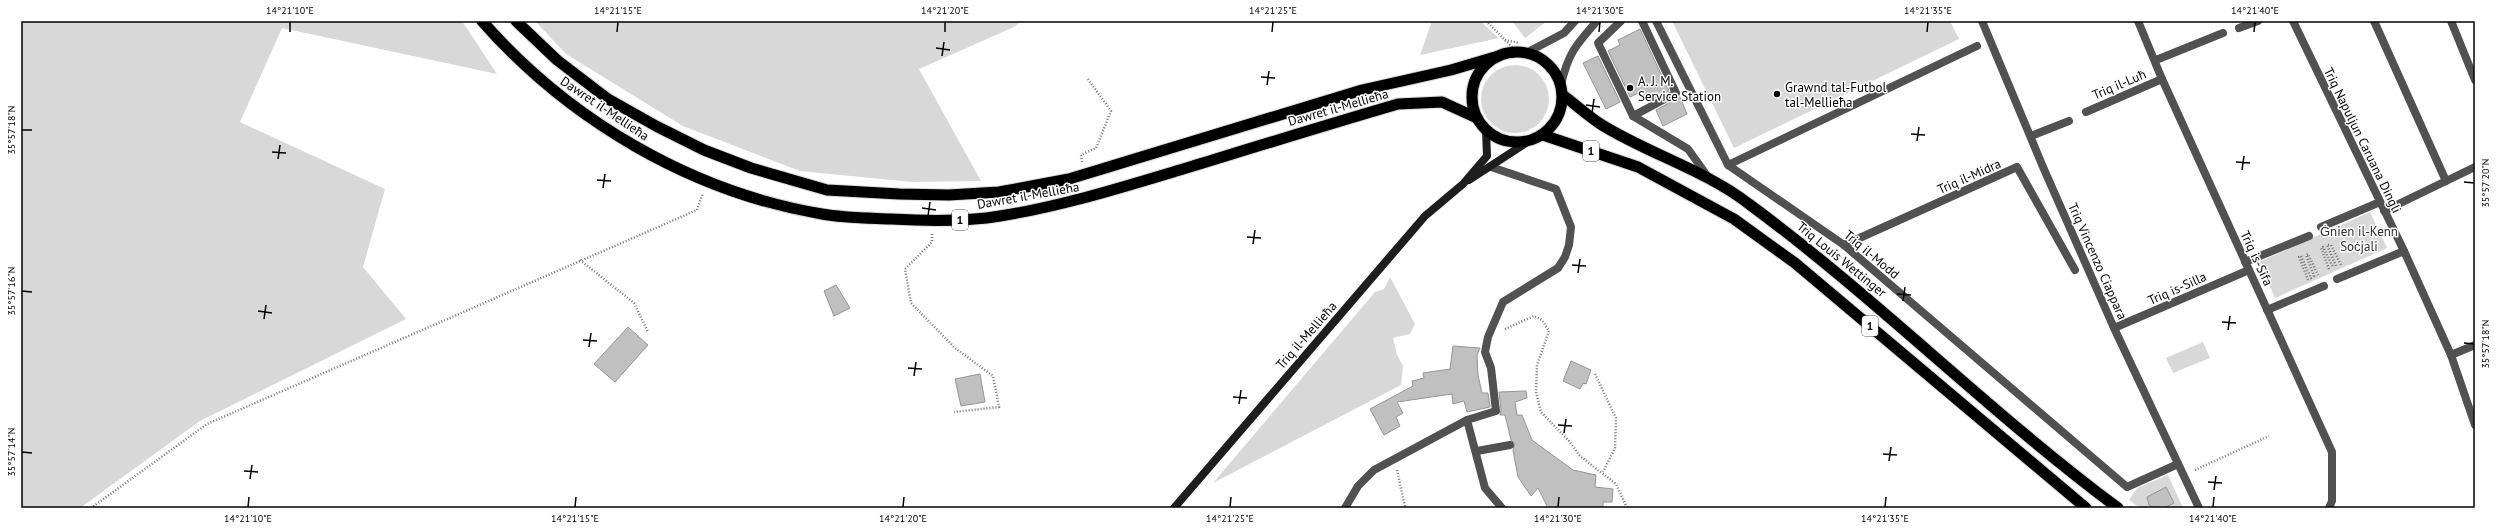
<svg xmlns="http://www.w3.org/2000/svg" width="2496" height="529" viewBox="0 0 2496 529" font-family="'PT Sans',sans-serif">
<rect width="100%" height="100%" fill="#fff"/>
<!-- green -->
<g fill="#d8d8d8">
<path d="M21,21H462L497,74L282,28L240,122L385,189L363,267L406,319L200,421L80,508H21Z"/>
<path d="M535,21H1021L1014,27L919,69L981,181L912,182L800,171L683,126L566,54Z"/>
<path d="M1432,21H1480L1499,38L1420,55Z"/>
<path d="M1512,21H1547L1525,38Z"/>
<path d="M1672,21H1950L1959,39L1734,148Z"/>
<circle cx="1515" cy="99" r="34"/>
<path d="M2370,212L2387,248L2275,298L2259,262Z"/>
<path d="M1390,277L1415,324L1410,334L1393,338L1397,355L1403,366L1401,385L1213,483L1375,292L1384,289Z"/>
<path d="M2203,342L2210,358L2173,373L2166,358Z"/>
<path d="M2168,475L2183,508H2140L2129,500L2137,488Z"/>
</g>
<!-- building -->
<g fill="#c0c0c0" stroke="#959595">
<path d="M1640,29L1669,91L1651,100L1648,93L1645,95L1643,91L1630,97L1608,51L1620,45L1618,40Z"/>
<path d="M1598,56L1620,102L1606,109L1583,63Z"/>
<path d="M1680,97L1687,114L1663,126L1656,110Z"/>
<path d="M836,285L850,308L834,316L824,291Z"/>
<path d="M628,327L648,345L615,382L594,364Z"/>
<path d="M1453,346L1480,348L1477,355L1478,375L1482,393H1488L1490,407L1467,412L1464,401L1453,404L1452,394L1397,402L1403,413L1396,417L1400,426L1384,435L1370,409L1413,386L1412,381L1424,378L1423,373L1450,369Z"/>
<path d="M1571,361L1591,370L1586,384L1583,383L1580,389L1563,381Z"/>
<path d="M980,374L985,402L961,406L955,379Z"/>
<path d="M1526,391L1527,398L1515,402L1517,415H1522L1532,440L1573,470L1596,475L1595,487L1613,489L1612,502H1603V508H1548L1538,488L1531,496L1518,477L1513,450L1515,444L1511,440L1505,415H1500L1501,410L1499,392Z"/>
<path d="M2166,487L2174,503L2164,508H2154L2149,505L2147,497Z"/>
</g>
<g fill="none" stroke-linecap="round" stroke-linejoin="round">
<!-- trunk casing -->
<g stroke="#dbdbdb" stroke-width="13">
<g id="trunk">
<path d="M482,21C569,120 691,192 822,214C844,218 868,218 891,219C927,221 965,222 1000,216C1063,206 1123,187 1183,169C1255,147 1326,125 1398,104L1442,102L1477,118"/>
<path d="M516,21L557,60L608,99L656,126L704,150L751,168L827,190L899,194L949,195L999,192L1069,179L1362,90L1451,70L1495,57"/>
<circle cx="1517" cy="97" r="45"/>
<path d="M1563,95C1576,105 1588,116 1602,125C1649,154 1705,170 1749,204C1878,299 1990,413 2118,508"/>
<path d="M1543,135L1638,167L1734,219L1795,263L2086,508"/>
</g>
</g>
<!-- path -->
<g stroke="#737373" stroke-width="2.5" stroke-dasharray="1 2" stroke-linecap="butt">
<path d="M1486,21L1515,50"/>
<path d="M1505,40L1519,43"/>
<path d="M1082,162L1081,155L1096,148L1111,111L1088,79"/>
<path d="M932,234V242L905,269L911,303L955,348L993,376L999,407L954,412"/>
<path d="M580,260L634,303L648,332"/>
<path d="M2336,266L2327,245H2331L2341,265"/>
<path d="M2329,269L2321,248L2323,247L2333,267"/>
<path d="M2308,280L2299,257L2301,256L2311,278L2314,276L2306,255L2308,254L2318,275"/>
<path d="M1505,329L1534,316L1542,320L1549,331L1537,365L1536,392L1541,412L1569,441L1580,456L1616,484L1627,508"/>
<path d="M1595,374L1616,418L1615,448L1603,472"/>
<path d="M1397,470L1405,507"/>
<path d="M2195,470L2269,436"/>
<path d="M91,508L207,424L697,210L703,193"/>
</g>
<!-- service -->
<g stroke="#515151" stroke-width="8">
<path d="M1621,21L1598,43L1633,116L1688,149L1708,177"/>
<path d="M2374,21L2446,181"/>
<path d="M1633,116L1676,93L1642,21"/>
<path d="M1467,420L1496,411L1491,368L1485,352L1488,337L1503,302L1558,268L1565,257L1569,245L1571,227L1556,189L1491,167"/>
<path d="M1477,451L1510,445"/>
<path d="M1345,508L1358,486L1374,470L1467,420L1485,488L1502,508"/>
</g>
<!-- minor -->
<g stroke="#515151" stroke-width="8">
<path d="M1656,21L1728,165L1844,245L2127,487L2178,464"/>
<path d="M1982,21L2043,167L2114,328L2199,508"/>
<path d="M2138,21L2162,79L2332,452V501L2329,508"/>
<path d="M2293,21L2404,251L2451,355L2475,425"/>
<path d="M2451,21L2475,80"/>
<path d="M2239,28L2258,21"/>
<path d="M2156,60L2223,33"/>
<path d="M2086,112L2162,79"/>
<path d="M2031,136L2069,121"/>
<path d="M1728,165L1977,46"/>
<path d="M2384,211L2475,167"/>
<path d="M2321,227L2380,202"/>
<path d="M1844,245L2017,167L2075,270"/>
<path d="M2245,262L2309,236"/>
<path d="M2337,279L2404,251"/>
<path d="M2267,310L2324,286"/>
<path d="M2114,328L2249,270"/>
<path d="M2451,355L2475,345"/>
</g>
<!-- tertiary -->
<g stroke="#515151" stroke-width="8">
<path d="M1526,53L1564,33L1575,21"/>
<path d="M1561,85C1568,53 1576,45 1597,21"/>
</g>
<!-- secondary -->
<g stroke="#1e1e1e" stroke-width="8">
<path d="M1469,180L1529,141"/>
<path d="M1174,508L1425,216L1463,184L1487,156L1486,130"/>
</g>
<!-- trunk -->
<use href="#trunk" stroke="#000" stroke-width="11"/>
</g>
<!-- ticks -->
<path fill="none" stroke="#000" stroke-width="1.5" d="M290,32V22M617,32L618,22M945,32V22M1272,32L1273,22M1599,32L1600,22M1927,32L1928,22M2254,32L2255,22M936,48L950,50M942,56L944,42M1261,77L1275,78M1267,85L1269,71M1586,105L1600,107M1592,113L1594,99M22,130H32M1911,134L1925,135M1917,141L1919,127M272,152L286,153M278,159L280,145M2236,162L2250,163M2242,170L2244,156M597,180L611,181M2464,182L2474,183M603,188L605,174M922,208L936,210M928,216L930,202M1247,237L1261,238M1253,244L1255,230M1572,265L1586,266M1578,273L1580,259M22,291L32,292M1897,294L1911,295M1903,301L1905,287M258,311L272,313M264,319L266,305M2222,322L2236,323M2228,330L2230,316M583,340L597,341M2464,343L2474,344M589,347L591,333M908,368L922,369M914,376L916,362M1233,397L1247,398M1239,404L1241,390M1558,425L1572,426M1564,433L1566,419M22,452L32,453M1883,454L1897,455M1889,461L1891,447M244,471L258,472M250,479L252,465M2208,482L2222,483M2214,490L2216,476M248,507L249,497M575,507L576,497M903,507L904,497M1230,507L1231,497M1558,507L1559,497M1885,507L1886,497M2213,507L2214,497"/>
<!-- markers -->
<g fill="#000" stroke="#fff" stroke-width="1.5">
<circle cx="1630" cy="88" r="4"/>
<circle cx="1777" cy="94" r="4"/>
</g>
<g text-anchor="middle" stroke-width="3" stroke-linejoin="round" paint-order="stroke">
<!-- shield labels -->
<g fill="#fff" stroke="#4c4c4c" stroke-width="1">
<rect x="1583" y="141" width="16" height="20" rx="3"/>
<rect x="952" y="210" width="16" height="20" rx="3"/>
<rect x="1862" y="316" width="16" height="20" rx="3"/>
</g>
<g font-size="12" font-weight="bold" fill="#000">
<text x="1591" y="155">1</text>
<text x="960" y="224">1</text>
<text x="1870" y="330">1</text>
</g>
<!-- poi labels -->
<g font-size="13" fill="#000" stroke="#fff" text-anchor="start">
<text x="1638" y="86">A. J. M.<tspan x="1638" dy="15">Service Station</tspan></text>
<text x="1785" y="92">Grawnd tal-Futbol<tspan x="1785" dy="15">tal-Mellieħa</tspan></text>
</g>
<!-- street labels -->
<g font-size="13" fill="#000" stroke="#fff">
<text transform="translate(2119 84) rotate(-23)" y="5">Triq il-Luħ</text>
<text transform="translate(1338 107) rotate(-16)" y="5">Dawret il-Mellieħa</text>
<text transform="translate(605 108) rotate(34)" y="5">Dawret il-Mellieħa</text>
<text transform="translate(2363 140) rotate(64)" y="5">Triq Napuljun Caruana Dingli</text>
<text transform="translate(1969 176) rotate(-24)" y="5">Triq il-Midra</text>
<text transform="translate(1028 195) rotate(-10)" y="5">Dawret il-Mellieħa</text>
<text transform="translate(1872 254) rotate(40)" y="5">Triq il-Modd</text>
<text transform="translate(2257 258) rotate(65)" y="5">Triq is-Sifa</text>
<text transform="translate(1842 259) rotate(39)" y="5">Triq Louis Wettinger</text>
<text transform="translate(2098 261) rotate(66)" y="5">Triq Vincenzo Ciappara</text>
<text transform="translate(2177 288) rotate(-24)" y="5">Triq is-Silla</text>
<text transform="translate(1306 335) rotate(-49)" y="5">Triq il-Mellieħa</text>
</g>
<!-- park labels -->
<g font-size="13" fill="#2f2f2f" stroke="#fff">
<text x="2359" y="236">Ġnien il-Kenn<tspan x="2359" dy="15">Soċjali</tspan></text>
</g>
</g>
<!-- border -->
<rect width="2496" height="529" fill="none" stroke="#ffffff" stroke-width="44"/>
<rect x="22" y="22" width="2452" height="485" fill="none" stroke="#000" stroke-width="1.5"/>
<g font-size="10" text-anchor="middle" fill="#000">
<text x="290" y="14">14°21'10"E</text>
<text x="618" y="14">14°21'15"E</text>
<text x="945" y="14">14°21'20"E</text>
<text x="1273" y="14">14°21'25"E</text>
<text x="1600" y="14">14°21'30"E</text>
<text x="1928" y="14">14°21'35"E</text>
<text x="2255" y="14">14°21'40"E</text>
<text transform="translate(11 130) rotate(-90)" y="4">35°57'18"N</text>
<text transform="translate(2485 183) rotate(-90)" y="4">35°57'20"N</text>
<text transform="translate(11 291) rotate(-90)" y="4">35°57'16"N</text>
<text transform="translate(2485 344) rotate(-90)" y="4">35°57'18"N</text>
<text transform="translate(11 452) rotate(-90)" y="4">35°57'14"N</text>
<text x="248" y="522">14°21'10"E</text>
<text x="575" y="522">14°21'15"E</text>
<text x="903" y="522">14°21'20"E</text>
<text x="1230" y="522">14°21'25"E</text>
<text x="1558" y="522">14°21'30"E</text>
<text x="1885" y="522">14°21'35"E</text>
<text x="2213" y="522">14°21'40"E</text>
</g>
</svg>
